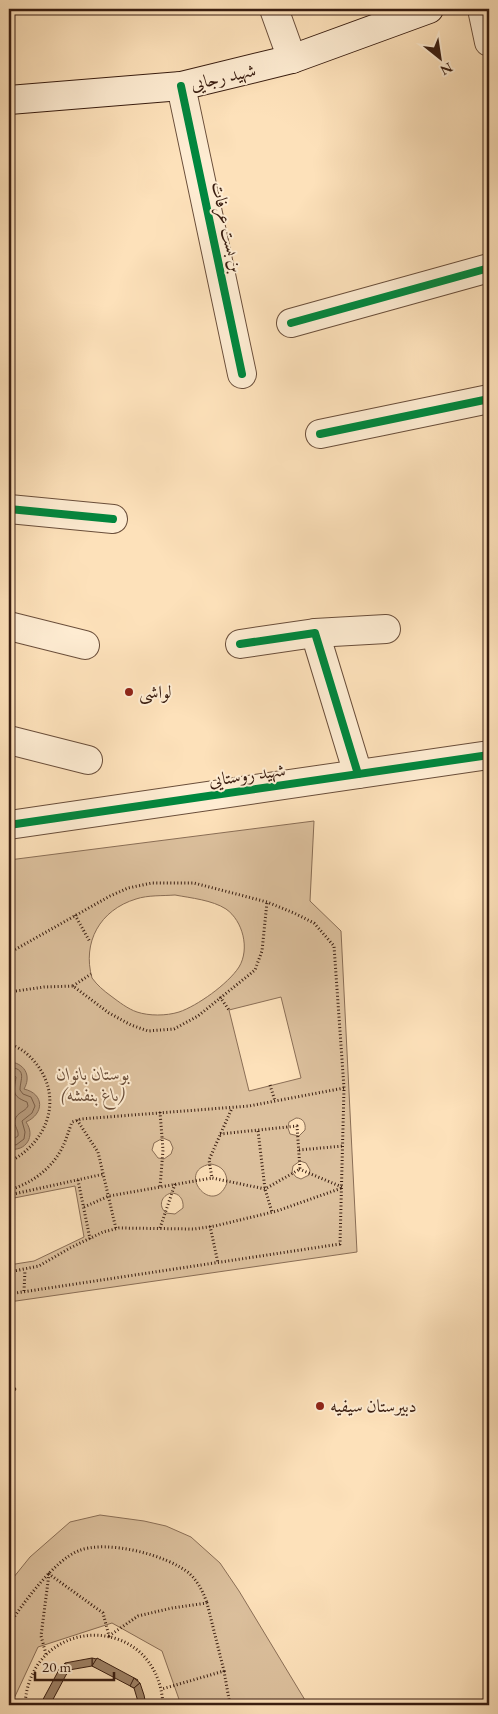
<svg xmlns="http://www.w3.org/2000/svg" width="498" height="1714" viewBox="0 0 498 1714" font-family="'EB Garamond',Amiri,serif">
<rect width="100%" height="100%" fill="#fde1ba"/>
<filter id="stains"><feTurbulence type="fractalNoise" baseFrequency=".004" numOctaves="4"/><feColorMatrix values="0 0 0 0 .2 0 0 0 0 .09 0 0 0 0 .02 0 0 0 .5 -.17"/></filter>
<radialGradient id="worn" r=".72"><stop offset=".6" stop-color="#630" stop-opacity="0"/><stop offset="1" stop-color="#630" stop-opacity=".3"/></radialGradient>
<!-- green -->
<g fill="#dcc09d" stroke="#8a6e56" fill-rule="evenodd">
<path d="M314,821L310,901L341,931L357,1252L9,1302V1265L34,1261L84,1237L75,1186L9,1199V860ZM175,895C191,898 212,900 226,909C243,921 250,949 239,967C228,984 197,1006 179,1012C166,1016 149,1016 137,1012C128,1009 119,1002 111,996C104,991 97,985 92,978C82,942 100,910 136,899C148,895 162,896 175,895ZM281,997L301,1078L249,1091L229,1010ZM296,1118C303,1118 306,1123 305,1130L299,1136L290,1134L288,1128L289,1122ZM163,1138L170,1141L173,1148L171,1154L164,1159L158,1158L152,1150L154,1143ZM300,1161L306,1163L310,1170L309,1175L301,1179L296,1177L292,1172L293,1166ZM211,1164C222,1166 227,1172 227,1183C213,1219 174,1170 211,1164ZM171,1193C179,1193 184,1199 183,1208L175,1214L166,1213C158,1206 161,1196 171,1193Z"/>
<path d="M100,1515L144,1521L166,1526L191,1537L220,1563L239,1591L308,1705H181L162,1651L112,1623L38,1647L11,1705H9V1583L30,1557L70,1522Z"/>
</g>
<!-- water -->
<path fill="#ba9e80" stroke="#866a53" d="M12,1062C26,1065 31,1077 24,1089C45,1094 44,1114 26,1122C36,1136 26,1152 9,1149V1063Z"/>
<g fill="none" stroke-linecap="round" stroke-linejoin="round">
<!-- shore -->
<g stroke="#7a5e48" stroke-width="1">
<path d="M9,1067C28,1069 20,1079 20,1090L23,1094L31,1097L35,1106L32,1113L22,1121L25,1132L24,1139L16,1145L9,1144"/>
<path d="M9,1074H13L16,1077C14,1091 11,1096 27,1102L28,1106C25,1112 17,1112 15,1120C14,1127 19,1130 18,1136L15,1138H9"/>
</g>
</g>
<!-- building -->
<g fill="#9f8368" stroke="#391d10">
<path d="M9,1380L16,1389L9,1400Z"/>
<path d="M92,1658L101,1660L97,1668L92,1666Z"/>
<path d="M92,1658V1666L69,1670L65,1663Z"/>
<path d="M97,1658L138,1680L134,1688L92,1666Z"/>
<path d="M65,1663L69,1670L66,1675L58,1671Z"/>
<path d="M61,1666L69,1670L66,1675L50,1705H40Z"/>
<path d="M134,1678L140,1683L134,1688L130,1686Z"/>
<path d="M140,1683L144,1695L146,1705H139L134,1688Z"/>
<path d="M42,1701L50,1705H40Z"/>
</g>
<g fill="none" stroke-linecap="round" stroke-linejoin="round">
<!-- minor casing -->
<g stroke="#6a4e3a" stroke-width="30">
<g id="minor">
<path d="M274,9L292,59"/>
<path d="M482,9L489,42"/>
<path d="M181,86L242,374"/>
<path d="M291,323L489,268"/>
<path d="M320,434L489,399"/>
<path d="M9,509L113,519"/>
<path d="M9,626L85,645"/>
<path d="M315,633L386,629"/>
<path d="M240,644L315,633L358,774"/>
<path d="M9,740L88,760"/>
</g>
</g>
<!-- tertiary casing -->
<g stroke="#6a4e3a" stroke-width="30">
<path id="tertiary" d="M9,825L489,755"/>
</g>
<!-- secondary casing -->
<g stroke="#391d10" stroke-width="30">
<path id="secondary" d="M9,100L181,86L292,59L429,9"/>
</g>
<!-- path -->
<g stroke="#391d10" stroke-width="3" stroke-dasharray="1 2.5" stroke-linecap="butt">
<path d="M75,915L90,942"/>
<path d="M9,953L110,896L128,888L152,883H194L267,902L294,913L314,923L334,946L344,1088L340,1244L9,1294"/>
<path d="M73,986L91,974"/>
<path d="M9,992L44,987L73,986L109,1013L131,1025L148,1031L174,1029L198,1016L255,970L262,951L267,902"/>
<path d="M220,997L229,1010"/>
<path d="M9,1043C14,1046 21,1049 26,1053C65,1087 54,1139 9,1162"/>
<path d="M270,1085L275,1101"/>
<path d="M160,1112L163,1150L160,1187"/>
<path d="M77,1120L98,1152L116,1229"/>
<path d="M258,1131L265,1189L272,1212"/>
<path d="M220,1134L297,1126L300,1169L265,1189L212,1178L209,1160L232,1108"/>
<path d="M299,1150L343,1146"/>
<path d="M299,1169L342,1187"/>
<path d="M78,1180L90,1239"/>
<path d="M9,1190C33,1183 54,1167 64,1144C67,1137 69,1130 72,1122L81,1119L249,1106L344,1088"/>
<path d="M9,1195L104,1174"/>
<path d="M84,1207L109,1196L212,1178"/>
<path d="M210,1226L218,1263"/>
<path d="M160,1228L175,1184"/>
<path d="M9,1255L13,1271"/>
<path d="M9,1272L39,1266L70,1248L103,1232L119,1228L194,1229L215,1226L277,1211L342,1188"/>
<path d="M24,1291L25,1270"/>
<path d="M9,1625C22,1604 55,1560 78,1551C106,1539 168,1555 190,1574C199,1583 203,1592 207,1603"/>
<path d="M46,1654L41,1636L49,1574L103,1613L109,1636L138,1616L172,1608L207,1603L224,1671L162,1689"/>
<path d="M224,1671L230,1705"/>
<path d="M25,1705C30,1613 158,1611 163,1705"/>
</g>
<!-- minor -->
<use href="#minor" stroke="#feecd2" stroke-width="28"/>
<!-- tertiary -->
<use href="#tertiary" stroke="#feecd2" stroke-width="28"/>
<!-- secondary -->
<use href="#secondary" stroke="#feecd2" stroke-width="28"/>
<!-- cycleway casing -->
<g stroke="#feecd2" stroke-width="11">
<g id="cycleway">
<path d="M181,86L242,374"/>
<path d="M291,323L489,268"/>
<path d="M320,434L489,399"/>
<path d="M9,509L113,519"/>
<path d="M240,644L315,633L358,774"/>
<path d="M9,825L489,755"/>
</g>
</g>
<!-- cycleway -->
<use href="#cycleway" stroke="#00873e" stroke-width="8"/>
</g>
<!-- markers -->
<g fill="#8f2418" stroke="#feecd2" stroke-width="2">
<circle cx="129" cy="692" r="5"/>
<circle cx="320" cy="1406" r="5"/>
</g>
<g text-anchor="middle" stroke-width="4" stroke-linejoin="round" paint-order="stroke">
<!-- street labels -->
<g font-size="18" fill="#391d10" stroke="#feecd2">
<text transform="translate(223 77) rotate(-13)" y="6">شهید رجایی</text>
<text transform="translate(227 227) rotate(78)" y="6">بن بست عرفات</text>
<text transform="translate(247 775) rotate(-8)" y="6">شهید روستایی</text>
</g>
<!-- poi labels -->
<g font-size="18" fill="#391d10" stroke="#feecd2" text-anchor="start">
<text x="139" y="698">لواشی</text>
<text x="330" y="1412">دبیرستان سیفیه</text>
</g>
<!-- park labels -->
<g font-size="18" font-style="italic" fill="#6a4e3a" stroke="#feecd2">
<text x="93" y="1080">بوستان بانوان<tspan x="93" dy="21">(باغ بنفشه)</tspan></text>
</g>
</g>
<!-- margin -->
<rect width="498" height="1714" fill="none" stroke="#fde1ba" stroke-width="30"/>
<rect x="10" y="10" width="478" height="1694" fill="none" stroke="#391d10" stroke-width="2.5"/>
<rect x="15" y="15" width="468" height="1684" fill="none" stroke="#391d10"/>
<!-- north arrow -->
<g transform="translate(440 58) rotate(150)" stroke="#feecd2" stroke-width="4" paint-order="stroke">
<path d="M0-4L9 19L0 12L-9 19Z" fill="#391d10"/>
<text y="-8" font-size="14" font-weight="bold" text-anchor="middle" fill="#391d10">N</text>
</g>
<!-- scale -->
<path d="M35 1672v8h79v-8" fill="none" stroke="#391d10" stroke-width="2.5"/>
<text x="42" y="1672" font-size="15" fill="#391d10" stroke="#feecd2" stroke-width="4" paint-order="stroke">20 m</text>
<rect width="100%" height="100%" filter="url(#stains)"/>
<rect width="100%" height="100%" fill="url(#worn)"/>
</svg>
